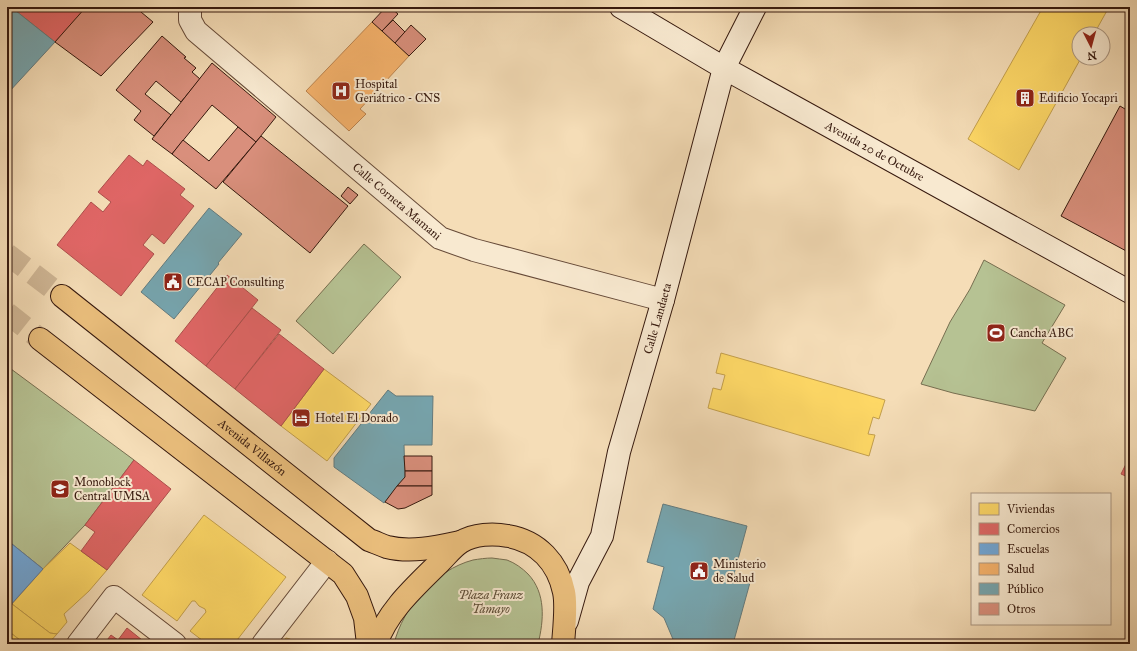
<svg xmlns="http://www.w3.org/2000/svg" width="1137" height="651" viewBox="0 0 1137 651" font-family="'IM FELL Great Primer',serif">
<rect width="100%" height="100%" fill="#f5ddb7"/>
<filter id="stains"><feTurbulence type="fractalNoise" baseFrequency=".005" numOctaves="4"/><feColorMatrix values="0 0 0 0 .2 0 0 0 0 .09 0 0 0 0 .02 0 0 0 .5 -.17"/></filter>
<radialGradient id="worn" r=".72"><stop offset=".6" stop-color="#630" stop-opacity="0"/><stop offset="1" stop-color="#630" stop-opacity=".3"/></radialGradient>
<!-- green -->
<g fill="#b6c293" stroke="#766e50">
<path d="M364,244L401,277L333,354L296,321Z"/>
<path d="M984,260L1065,305L1042,343L1066,358L1035,411L953,393L921,384L950,322L970,289Z"/>
<path d="M7,366L134,460L85,525L43,569L7,540Z"/>
<path d="M492,558C497,559 502,559 507,560C515,563 522,568 528,574C546,593 544,620 538,644H394C403,607 435,570 473,560C479,559 486,558 492,558Z"/>
</g>
<!-- homes -->
<g fill="#ffd966" stroke="#c39f4c">
<path d="M1043,7H1109L1094,34H1079V58H1081L1019,170L968,139Z"/>
<path d="M721,353L885,400L879,419L873,417L868,434L875,435L869,456L708,408L713,388L721,390L725,375L716,373Z"/>
<path d="M324,369L371,404L327,461L281,426Z"/>
<path d="M204,515L286,577L234,644H207L190,631L206,612L205,609L199,606L195,601H192L177,621L142,595Z"/>
<path d="M70,543L107,570L89,591L64,614L67,622L57,634L50,633L12,604L43,569Z"/>
<path d="M12,604L50,633L57,634L48,644H25L7,630V609Z"/>
<path d="M7,630L25,644H7Z"/>
<path d="M286,638L290,639L294,642V644H279Z"/>
</g>
<!-- shops -->
<g fill="#e06666" stroke="#ad4f4c">
<path d="M11,7H86L55,42Z"/>
<path d="M129,155L143,166L147,160L185,189L180,195L194,206L164,244L152,234L143,245L154,254L121,296L57,245L91,202L103,212L111,202L98,192Z"/>
<path d="M227,275L258,300L206,366L175,341Z"/>
<path d="M252,308L281,330L235,389L206,366Z"/>
<path d="M279,334L324,369L281,426L235,389Z"/>
<path d="M1130,456V478L1121,474Z"/>
<path d="M134,460L171,489L107,570L81,551L95,532L85,525Z"/>
<path d="M127,628L147,644H104L111,635L118,640Z"/>
</g>
<!-- schools -->
<path fill="#6fa8dc" stroke="#5e7d9e" d="M7,540L43,569L7,609Z"/>
<!-- health -->
<path fill="#f6b26b" stroke="#bc844f" d="M372,22L409,56L360,109L366,114L349,131L306,91Z"/>
<!-- public -->
<g fill="#76a5af" stroke="#637b7f">
<path d="M7,7H11L55,42L8,93H7Z"/>
<path d="M209,208L242,234L218,263L219,264L174,319L141,292Z"/>
<path d="M388,390L396,396H433L432,445H404L405,477L384,503L334,467V458Z"/>
<path d="M663,504L747,526L734,574L751,579L733,644H675L664,618L653,609L664,567L647,562Z"/>
</g>
<!-- building -->
<g fill="#d98f7c" stroke="#36190e">
<path d="M86,7H135L153,22L101,76L55,42Z"/>
<path d="M386,7H390L398,14L382,31L372,22Z"/>
<path d="M393,20L405,32L395,43L382,31Z"/>
<path d="M411,25L426,39L409,56L395,43Z"/>
<path d="M162,36L186,57L184,58L196,68L192,72L200,79L181,102L156,81L145,94L171,115L154,136L134,120L141,111L116,90Z"/>
<path d="M212,63L276,117L256,142L212,105L172,154L152,139Z"/>
<path d="M1120,106L1130,112V253L1061,216Z"/>
<path d="M238,127L256,142L216,189L172,154L183,140L209,161Z"/>
<path d="M261,136L348,206L310,253L223,182Z"/>
<path d="M348,187L358,195L350,204L341,196Z"/>
<path d="M404,456H432V471H405Z"/>
<path d="M405,471H432V486H397L405,477Z"/>
<path d="M397,486H432V495L405,508L398,509L385,502Z"/>
</g>
<g fill="none" stroke-linecap="round" stroke-linejoin="round">
<!-- primary-tunnel -->
<g stroke="#cfb695" stroke-width="22" stroke-dasharray="22 11" stroke-linecap="butt">
<path d="M7,254L62,296"/>
<path d="M7,313L40,339"/>
</g>
<!-- street casing -->
<g stroke="#664a38" stroke-width="24">
<g id="street">
<path id="s1" d="M190,7V20L196,31L440,238L474,250L663,300"/>
<path d="M78,644L114,597L175,644"/>
<path d="M263,644L327,561"/>
</g>
</g>
<!-- secondary casing -->
<g stroke="#36190e" stroke-width="24">
<g id="secondary">
<path id="s2" d="M621,7L724,68L1130,292"/>
<path id="s3" d="M567,621L578,582L602,536L619,452L663,300L724,68L755,7"/>
</g>
</g>
<!-- primary casing -->
<g stroke="#36190e" stroke-width="24">
<g id="primary">
<path id="s4" d="M62,296L369,540C375,542 381,545 387,547C411,553 437,547 460,542"/>
<path d="M40,339L343,574L357,596L365,618L368,644"/>
<path d="M376,644C388,610 416,586 441,561C447,555 454,546 461,542C474,534 493,533 508,536C538,541 558,563 564,592C567,606 564,630 563,644"/>
</g>
</g>
<!-- street -->
<use href="#street" stroke="#f8e9d0" stroke-width="22"/>
<!-- secondary -->
<use href="#secondary" stroke="#f8e9d0" stroke-width="22"/>
<!-- primary -->
<use href="#primary" stroke="#eabe7c" stroke-width="22"/>
</g>
<!-- icons -->
<defs>
<g id="hospital-square" transform="scale(1)"><rect x="-9" y="-9" width="18" height="18" rx="4" fill="#8f2418" stroke="#f8e9d0"/><path d="M-5-5h3v3.5h4V-5h3V5h-3V1.5h-4V5h-3Z" fill="#fff"/></g>
<g id="building-square" transform="scale(1)"><rect x="-9" y="-9" width="18" height="18" rx="4" fill="#8f2418" stroke="#f8e9d0"/><path d="M-4-6H4V6H1V3H-1V6H-4ZM-2.5-4.3h1.7v1.8h-1.7ZM.8-4.3h1.7v1.8H.8ZM-2.5-1h1.7V.8h-1.7ZM.8-1h1.7V.8H.8Z" fill="#fff"/></g>
<g id="civic-square" transform="scale(1)"><rect x="-9" y="-9" width="18" height="18" rx="4" fill="#8f2418" stroke="#f8e9d0"/><path d="M-.6-6.5H3V-4.5H.6V-3L4-1V1h2V6H-6V1h2V-1L-.6-3ZM-1.2 2.5V6h2.4V2.5Z" fill="#fff"/></g>
<g id="stadium-square" transform="scale(1)"><rect x="-9" y="-9" width="18" height="18" rx="4" fill="#8f2418" stroke="#f8e9d0"/><path d="M0-5a6.5 5 0 1 0 0 10a6.5 5 0 1 0 0-10ZM-3.5-1.8h7v3.6h-7Z" fill="#fff"/></g>
<g id="hotel-square" transform="scale(1)"><rect x="-9" y="-9" width="18" height="18" rx="4" fill="#8f2418" stroke="#f8e9d0"/><path d="M-6-4.5h1.5V1H6V5H4.5V3h-9V5H-6ZM-4 0a1.8 1.8 0 1 1 3.6 0ZM.5 0V-2.5h3Q6-2.5 6 0Z" fill="#fff"/></g>
<g id="university-square" transform="scale(1)"><rect x="-9" y="-9" width="18" height="18" rx="4" fill="#8f2418" stroke="#f8e9d0"/><path d="M0-5L7-2L0 1L-7-2ZM-4 1L0 2.5L4 1V4Q0 6-4 4Z" fill="#fff"/></g>
</defs>
<g fill-rule="evenodd">
<use href="#hospital-square" x="341" y="91"/>
<use href="#building-square" x="1025" y="98"/>
<use href="#civic-square" x="173" y="282"/>
<use href="#stadium-square" x="996" y="333"/>
<use href="#hotel-square" x="301" y="418"/>
<use href="#university-square" x="60" y="489"/>
<use href="#civic-square" x="699" y="571"/>
</g>
<g text-anchor="middle" stroke-width="4" stroke-linejoin="round" paint-order="stroke">
<!-- poi labels -->
<g font-size="12" fill="#36190e" stroke="#f8e9d0" text-anchor="start">
<text x="355" y="88">Hospital<tspan x="355" dy="14">Geriátrico - CNS</tspan></text>
<text x="1039" y="102">Edificio Yocapri</text>
<text x="187" y="286">CECAP Consulting</text>
<text x="1010" y="337">Cancha ABC</text>
<text x="315" y="422">Hotel El Dorado</text>
<text x="74" y="486">Monoblock<tspan x="74" dy="14">Central UMSA</tspan></text>
<text x="713" y="568">Ministerio<tspan x="713" dy="14">de Salud</tspan></text>
</g>
<!-- street labels -->
<g font-size="12" fill="#36190e" stroke="#f8e9d0">
<text dy="4" stroke="none"><textPath href="#s2" startOffset="292">Avenida 20 de Octubre</textPath></text>
<text dy="4" stroke="none"><textPath href="#s1" startOffset="289">Calle Corneta Mamani</textPath></text>
<text dy="4" stroke="none"><textPath href="#s3" startOffset="317">Calle Landaeta</textPath></text>
<text dy="4" stroke="none"><textPath href="#s4" startOffset="243">Avenida Villazón</textPath></text>
</g>
<!-- park labels -->
<g font-size="12" font-style="italic" fill="#5c4c36" stroke="#f8e9d0">
<text x="491" y="599">Plaza Franz<tspan x="491" dy="14">Tamayo</tspan></text>
</g>
</g>
<!-- margin -->
<rect width="1137" height="651" fill="none" stroke="#f5ddb7" stroke-width="24"/>
<rect x="8" y="8" width="1121" height="635" fill="none" stroke="#36190e" stroke-width="2"/>
<rect x="12" y="12" width="1113" height="627" fill="none" stroke="#36190e"/>
<!-- legend -->
<rect x="971" y="493" width="140" height="132" fill="#f8e9d0" stroke="#aa9682"/>
<rect x="979" y="503" width="20" height="12" fill="#ffd966" stroke="#aa9682"/>
<text x="1007" y="513" font-size="12" fill="#36190e">Viviendas</text>
<rect x="979" y="523" width="20" height="12" fill="#e06666" stroke="#aa9682"/>
<text x="1007" y="533" font-size="12" fill="#36190e">Comercios</text>
<rect x="979" y="543" width="20" height="12" fill="#6fa8dc" stroke="#aa9682"/>
<text x="1007" y="553" font-size="12" fill="#36190e">Escuelas</text>
<rect x="979" y="563" width="20" height="12" fill="#f6b26b" stroke="#aa9682"/>
<text x="1007" y="573" font-size="12" fill="#36190e">Salud</text>
<rect x="979" y="583" width="20" height="12" fill="#76a5af" stroke="#aa9682"/>
<text x="1007" y="593" font-size="12" fill="#36190e">Público</text>
<rect x="979" y="603" width="20" height="12" fill="#d98f7c" stroke="#aa9682"/>
<text x="1007" y="613" font-size="12" fill="#36190e">Otros</text>
<!-- north arrow -->
<g transform="translate(1091 46) rotate(174)"><circle r="19" fill="#f8e9d0" stroke="#aa9682"/>
<path d="M0-3L7 15L0 10L-7 15Z" fill="#8f2418"/>
<text y="-6" font-size="11" font-weight="bold" text-anchor="middle" fill="#36190e">N</text>
</g>
<rect width="100%" height="100%" filter="url(#stains)"/>
<rect width="100%" height="100%" fill="url(#worn)"/>
</svg>
